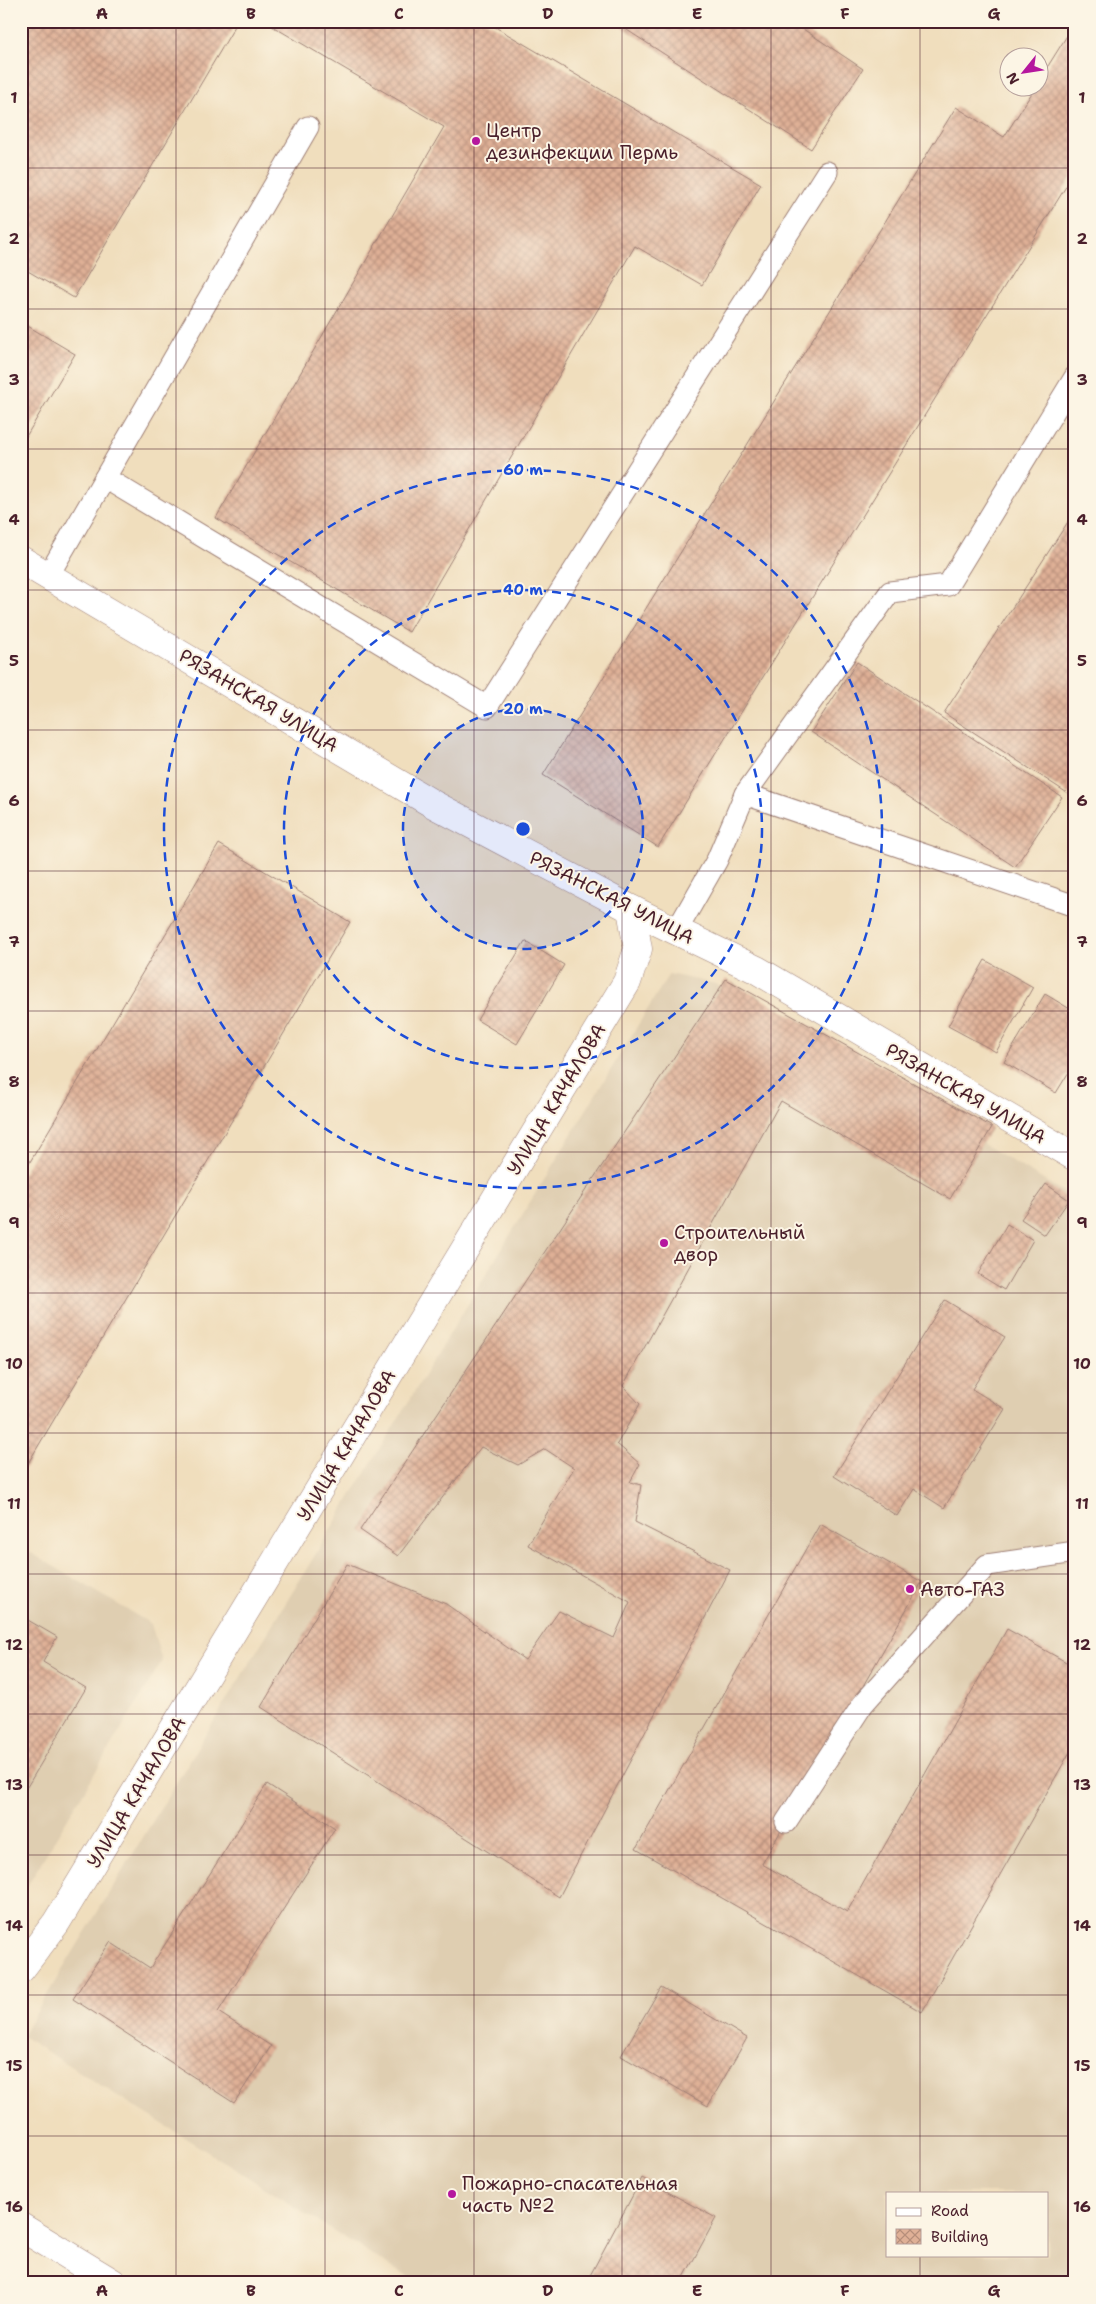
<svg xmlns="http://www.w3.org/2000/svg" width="1096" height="2304" viewBox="0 0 1096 2304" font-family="'Shantell Sans',sans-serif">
<defs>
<pattern id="building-cross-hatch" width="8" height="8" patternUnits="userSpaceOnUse" patternTransform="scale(1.25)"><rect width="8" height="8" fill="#dfb096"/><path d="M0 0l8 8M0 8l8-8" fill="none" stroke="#b78f7b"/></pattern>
</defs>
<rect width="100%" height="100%" fill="#fcf5e5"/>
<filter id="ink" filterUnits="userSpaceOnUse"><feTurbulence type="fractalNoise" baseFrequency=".02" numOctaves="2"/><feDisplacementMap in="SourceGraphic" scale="10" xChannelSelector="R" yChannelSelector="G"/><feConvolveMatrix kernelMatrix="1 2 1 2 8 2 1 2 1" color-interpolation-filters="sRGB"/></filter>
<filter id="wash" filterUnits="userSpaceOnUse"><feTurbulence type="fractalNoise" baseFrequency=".0096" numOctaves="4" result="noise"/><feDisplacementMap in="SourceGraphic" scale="20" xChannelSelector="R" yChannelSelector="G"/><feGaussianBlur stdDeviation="1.12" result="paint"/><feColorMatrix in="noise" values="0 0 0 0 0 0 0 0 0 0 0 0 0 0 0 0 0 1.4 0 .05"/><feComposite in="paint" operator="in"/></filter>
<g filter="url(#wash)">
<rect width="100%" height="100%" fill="#f0debd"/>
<!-- built -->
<g fill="#dfceb1" fill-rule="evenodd">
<path d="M669,974L716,984L1075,1199V2283H417L22,2036ZM887,2193H1047V2255H887Z"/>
<path d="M21,1547L151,1624L162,1661L21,1896Z"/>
</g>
<g id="blocks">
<!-- building -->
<g fill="url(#building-cross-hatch)">
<path d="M21,21H238L74,298L21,267Z"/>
<path d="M275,21H485L761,184L702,285L635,246L409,632L216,518L444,127L272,26Z"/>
<path d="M613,21H791L863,69L811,149Z"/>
<path d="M1068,34L1075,38V172L658,847L543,775L956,107L1004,137L1035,88H1038V82Z"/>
<path d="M21,322L75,354L21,445Z"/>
<path d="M1075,511V798L944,713Z"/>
<path d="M857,662L1062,797L1015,867L811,732Z"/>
<path d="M219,844L350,922L21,1475V1177Z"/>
<path d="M525,941L564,965L517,1044L477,1020Z"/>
<path d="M985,960L1033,987L996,1052L948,1026Z"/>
<path d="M726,979L992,1127L950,1199L781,1101L623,1386L640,1404L617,1444L640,1464L630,1482L641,1485L635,1522L730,1570L559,1897L261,1707L347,1564L446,1604L525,1660L559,1611L614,1638L630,1602L528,1545L574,1468L545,1449L518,1465L481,1447L398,1556L360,1530Z"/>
<path d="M1045,994L1075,1012V1062L1056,1093L1004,1062Z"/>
<path d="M1046,1184L1069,1200L1045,1235L1021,1219Z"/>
<path d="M1007,1224L1033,1240L1004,1290L978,1274Z"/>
<path d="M945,1300L1005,1337L972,1389L1005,1409L944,1508L914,1489L897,1516L834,1476Z"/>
<path d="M820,1524L922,1582L762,1864L847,1912L1007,1629L1075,1667V1743L922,2012L636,1849Z"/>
<path d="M21,1616L57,1637L43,1662L86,1688L21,1797V1647L23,1644L21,1643Z"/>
<path d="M267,1784L335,1828L218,2012L271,2046L234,2103L73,1999L110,1942L150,1968Z"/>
<path d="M21,1845L26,1854L21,1860Z"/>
<path d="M661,1987L747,2038L708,2106L621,2056Z"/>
<path d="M642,2178L716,2218L681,2283H586Z"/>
</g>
</g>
</g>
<g filter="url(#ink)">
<use href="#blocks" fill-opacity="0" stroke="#9d7e74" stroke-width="1"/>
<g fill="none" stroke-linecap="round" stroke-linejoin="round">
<!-- service casing -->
<g stroke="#9d7e74" stroke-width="23">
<g id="service">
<path d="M105,478L487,707L827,172"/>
<path d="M48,576L308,127"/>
<path d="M745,794L1075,906"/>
<path d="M677,930L717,860L745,794L890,592L948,585L1075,377"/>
<path d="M786,1822L863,1704L987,1565L1075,1552"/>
</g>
</g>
<!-- tertiary casing -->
<g stroke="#9d7e74" stroke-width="29">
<g id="tertiary">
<path d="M21,1969L56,1923L627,982L638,949L631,909"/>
<path d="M21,2227L113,2283"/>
</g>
</g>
<!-- secondary casing -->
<g stroke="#9d7e74" stroke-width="29">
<path id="secondary" d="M21,560L433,804L631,909L757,970L1075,1157"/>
</g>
<!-- service -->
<use href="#service" stroke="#fff" stroke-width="21"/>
<!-- tertiary -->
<use href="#tertiary" stroke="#fff" stroke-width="28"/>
<!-- secondary -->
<use href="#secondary" stroke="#fff" stroke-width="28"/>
</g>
</g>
<!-- grid -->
<path fill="none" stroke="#4a1f2b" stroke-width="1" stroke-opacity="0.55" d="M176,21V2283M325,21V2283M474,21V2283M622,21V2283M771,21V2283M920,21V2193M21,168H1075M21,309H1075M21,449H1075M21,590H1075M21,730H1075M21,871H1075M21,1011H1075M21,1152H1075M21,1293H1075M21,1433H1075M21,1574H1075M21,1714H1075M21,1855H1075M21,1995H1075M21,2136H1075M920,2255V2283"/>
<!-- distance rings -->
<circle cx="523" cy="829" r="120" fill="#1d4ed8" fill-opacity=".12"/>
<g fill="none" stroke="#1d4ed8" stroke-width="2.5" stroke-dasharray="9 6">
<circle cx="523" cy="829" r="120"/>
<circle cx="523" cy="829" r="239"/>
<circle cx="523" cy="829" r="359"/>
</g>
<!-- markers -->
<g fill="#b5179e" stroke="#fcf5e5" stroke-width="2">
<circle cx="476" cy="141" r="5"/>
<circle cx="664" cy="1243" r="5"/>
<circle cx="910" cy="1589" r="5"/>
<circle cx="452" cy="2194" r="5"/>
</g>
<g text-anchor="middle" stroke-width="4" stroke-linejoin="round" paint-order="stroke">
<!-- poi labels -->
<g font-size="19" fill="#4a1f2b" stroke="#fcf5e5" text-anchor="start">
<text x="486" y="137">Центр<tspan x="486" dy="22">дезинфекции Пермь</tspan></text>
<text x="674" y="1239">Строительный<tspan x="674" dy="22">двор</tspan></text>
<text x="920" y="1596">Авто-ГАЗ</text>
<text x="462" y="2190">Пожарно-спасательная<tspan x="462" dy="22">часть №2</tspan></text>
</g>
<!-- street labels -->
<g font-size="19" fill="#4a1f2b" stroke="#fcf5e5">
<text transform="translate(259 700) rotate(31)" y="7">РЯЗАНСКАЯ УЛИЦА</text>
<text transform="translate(612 897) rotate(27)" y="7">РЯЗАНСКАЯ УЛИЦА</text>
<text transform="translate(966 1093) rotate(30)" y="7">РЯЗАНСКАЯ УЛИЦА</text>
<text transform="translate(556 1099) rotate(-59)" y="7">УЛИЦА КАЧАЛОВА</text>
<text transform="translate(346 1445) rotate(-59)" y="7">УЛИЦА КАЧАЛОВА</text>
<text transform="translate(136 1792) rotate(-59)" y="7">УЛИЦА КАЧАЛОВА</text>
</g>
</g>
<circle cx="523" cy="829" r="8" fill="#1d4ed8" stroke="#fcf5e5" stroke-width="2.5"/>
<g font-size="15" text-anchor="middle" font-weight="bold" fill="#1d4ed8" stroke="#fcf5e5" stroke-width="4" stroke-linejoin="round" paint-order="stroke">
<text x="523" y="475">60 m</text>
<text x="523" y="595">40 m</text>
<text x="523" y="714">20 m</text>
</g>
<!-- margin -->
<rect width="1096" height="2304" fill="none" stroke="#fcf5e5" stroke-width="55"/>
<!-- legend -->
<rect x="886" y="2192" width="162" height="65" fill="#fcf5e5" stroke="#b59f9b"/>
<rect x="896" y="2208" width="25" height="8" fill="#ffffff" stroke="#b59f9b"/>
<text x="931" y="2216" font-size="15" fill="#4a1f2b">Road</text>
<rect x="896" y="2229" width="25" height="15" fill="url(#building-cross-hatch)" stroke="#b59f9b"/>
<text x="931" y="2242" font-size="15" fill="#4a1f2b">Building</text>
<!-- north arrow -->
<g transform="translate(1024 72) rotate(240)"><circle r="24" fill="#fcf5e5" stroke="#b59f9b"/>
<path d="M0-4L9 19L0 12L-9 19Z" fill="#b5179e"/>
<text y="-8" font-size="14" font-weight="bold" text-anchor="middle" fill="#4a1f2b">N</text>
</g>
<rect x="28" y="28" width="1040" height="2248" fill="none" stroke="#4a1f2b" stroke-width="2"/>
<g font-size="16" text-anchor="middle" font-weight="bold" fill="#4a1f2b">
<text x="102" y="19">A</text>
<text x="251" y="19">B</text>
<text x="399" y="19">C</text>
<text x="548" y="19">D</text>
<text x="697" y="19">E</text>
<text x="845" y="19">F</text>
<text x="994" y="19">G</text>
<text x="14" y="103">1</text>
<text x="1082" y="103">1</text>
<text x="14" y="244">2</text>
<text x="1082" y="244">2</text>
<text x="14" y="385">3</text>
<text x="1082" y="385">3</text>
<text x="14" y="525">4</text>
<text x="1082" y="525">4</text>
<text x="14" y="666">5</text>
<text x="1082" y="666">5</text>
<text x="14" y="806">6</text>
<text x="1082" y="806">6</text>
<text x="14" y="947">7</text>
<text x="1082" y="947">7</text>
<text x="14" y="1087">8</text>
<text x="1082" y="1087">8</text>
<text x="14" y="1228">9</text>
<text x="1082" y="1228">9</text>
<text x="14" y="1369">10</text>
<text x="1082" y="1369">10</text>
<text x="14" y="1509">11</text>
<text x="1082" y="1509">11</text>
<text x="14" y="1650">12</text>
<text x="1082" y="1650">12</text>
<text x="14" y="1790">13</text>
<text x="1082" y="1790">13</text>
<text x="14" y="1931">14</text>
<text x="1082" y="1931">14</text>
<text x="14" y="2071">15</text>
<text x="1082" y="2071">15</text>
<text x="14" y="2212">16</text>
<text x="1082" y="2212">16</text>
<text x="102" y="2296">A</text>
<text x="251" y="2296">B</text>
<text x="399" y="2296">C</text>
<text x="548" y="2296">D</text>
<text x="697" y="2296">E</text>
<text x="845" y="2296">F</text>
<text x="994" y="2296">G</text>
</g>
</svg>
